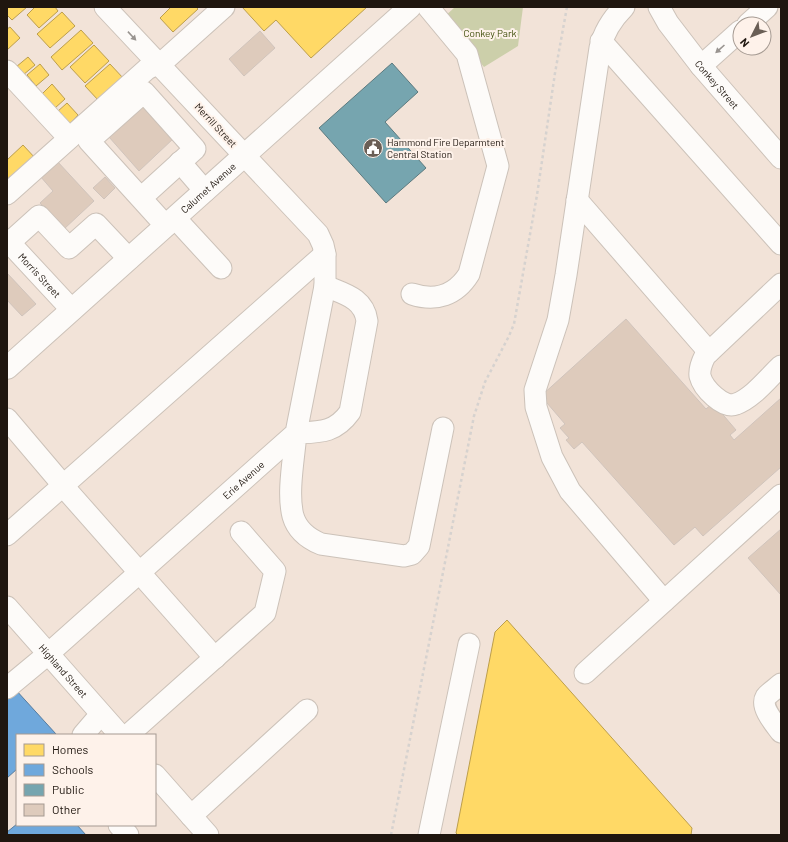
<svg xmlns="http://www.w3.org/2000/svg" width="788" height="842" viewBox="0 0 788 842" font-family="Barlow,sans-serif">
<rect width="100%" height="100%" fill="#f2e3d8"/>
<!-- green -->
<path fill="#cccfaa" d="M455,7H523L518,46L484,67L443,18Z"/>
<!-- homes -->
<g fill="#ffd966" stroke="#bc9e4c">
<path d="M7,7H27L12,20L7,15Z"/>
<path d="M35,7H55L58,11L39,28L27,15Z"/>
<path d="M171,7H196L198,9L173,32L160,18Z"/>
<path d="M242,7H367L311,58L276,20L264,31Z"/>
<path d="M62,12L75,26L50,48L37,34Z"/>
<path d="M10,27L20,38L7,50V29Z"/>
<path d="M81,30L93,43L62,70L51,57Z"/>
<path d="M94,45L109,61L85,83L70,67Z"/>
<path d="M28,57L35,65L23,75L16,67Z"/>
<path d="M40,64L49,75L36,86L27,75Z"/>
<path d="M110,64L124,79L99,101L85,86Z"/>
<path d="M52,84L65,99L55,108L42,94Z"/>
<path d="M67,103L78,115L68,125L57,112Z"/>
<path d="M23,145L36,159L7,185V160Z"/>
<path d="M507,620L692,828L691,835H458L456,833L495,632Z"/>
</g>
<!-- schools -->
<g fill="#6fa8dc" stroke="#577c9e">
<path d="M15,689L56,734L17,735V769L7,778V696Z"/>
<path d="M17,824V825H77L86,835H7V832Z"/>
</g>
<!-- public -->
<path fill="#76a5af" stroke="#5c7a7f" d="M392,63L418,92L385,122L426,168L386,203L319,128Z"/>
<!-- building -->
<g fill="#decbbc" stroke="#d0c4bc">
<path d="M260,31L275,48L244,76L229,59Z"/>
<path d="M143,105L174,138L139,171L109,137Z"/>
<path d="M57,161L94,201L64,229L40,203L53,191L40,176Z"/>
<path d="M105,177L115,188L104,199L93,188Z"/>
<path d="M7,273L36,304L22,316L7,300Z"/>
<path d="M626,319L706,409L713,403L736,430L730,435L734,440L781,398V467L703,536L695,527L674,545L582,442L574,449L566,440L569,438L560,428L565,424L541,396Z"/>
<path d="M781,529V595L748,558Z"/>
</g>
<g fill="none" stroke-linecap="round" stroke-linejoin="round">
<!-- minor casing -->
<g stroke="#ccc2b9" stroke-width="23">
<g id="minor">
<path d="M624,7C612,19 604,31 600,48L566,275L558,320L535,390L536,407L552,457L570,491L664,601"/>
<path id="s1" d="M659,7L668,23L701,66L781,158"/>
<path d="M748,24L767,7"/>
<path d="M601,41L781,244"/>
<path d="M701,66L740,31"/>
<path d="M7,71L69,138"/>
<path d="M180,162L205,191"/>
<path d="M7,194L147,69L166,59L224,7"/>
<path d="M141,198L195,149L144,92L89,141L166,226"/>
<path d="M577,200L709,352"/>
<path d="M175,218L221,268"/>
<path id="s2" d="M7,240L72,310"/>
<path d="M9,243L39,216L69,248L96,224L129,259"/>
<path d="M781,284L705,356C702,362 699,369 700,376C703,388 723,409 736,404C753,398 768,378 781,366"/>
<path d="M325,286C344,294 364,298 367,321L350,412C335,433 320,432 296,433C294,458 287,493 293,516C297,530 309,539 321,544L404,556L412,554L419,546L443,428"/>
<path d="M412,294C436,302 456,295 469,274L498,166L467,54L428,7"/>
<path d="M7,419L57,478"/>
<path d="M63,486L215,658"/>
<path d="M7,535L325,254"/>
<path id="s3" d="M7,607L120,735"/>
<path d="M585,673L781,495"/>
<path d="M781,684C777,688 770,692 766,697C760,707 775,724 781,732"/>
<path id="s4" d="M7,688L48,654L296,433L325,286V254L323,245L318,234L105,7"/>
<path d="M83,735L101,714"/>
<path d="M128,735L265,613L275,571L241,532"/>
<path d="M155,775L208,835"/>
<path d="M191,816L307,710"/>
<path d="M119,825L128,835"/>
<path d="M429,835L469,644"/>
</g>
</g>
<!-- major casing -->
<g stroke="#ccc2b9" stroke-width="24">
<g id="major">
<path id="s5" d="M7,368L410,7"/>
</g>
</g>
<!-- path -->
<path stroke="#d6d2cf" stroke-width="2.5" stroke-dasharray="3 3" stroke-linecap="butt" d="M391,835L474,416L485,382L509,336L514,324L537,195L555,73L567,7"/>
<!-- minor -->
<use href="#minor" stroke="#fdfbf9" stroke-width="21"/>
<!-- major -->
<use href="#major" stroke="#fdfbf9" stroke-width="22"/>
</g>
<!-- one-way arrows -->
<defs><path id="oneway-solid" d="M-6-.8H1V-3.2L6.5 0L1 3.2V.8H-6Z"/></defs>
<g fill="#999490">
<use href="#oneway-solid" transform="translate(132 36) rotate(47)"/>
<use href="#oneway-solid" transform="translate(720 49) rotate(138)"/>
</g>
<!-- icons -->
<defs>
<g id="civic-disc" transform="scale(1)"><circle r="9.5" fill="#695e55" stroke="#fef2ea"/><path d="M-.6-6.5H3V-4.5H.6V-3L4-1V1h2V6H-6V1h2V-1L-.6-3ZM-1.2 2.5V6h2.4V2.5Z" fill="#fff"/></g>
</defs>
<g fill-rule="evenodd">
<use href="#civic-disc" x="373" y="148"/>
</g>
<g text-anchor="middle" stroke-width="4" stroke-linejoin="round" paint-order="stroke">
<!-- park labels -->
<g font-size="10" fill="#41500d" stroke="#fef2ea">
<text x="490" y="37">Conkey Park</text>
</g>
<!-- street labels -->
<g font-size="10" fill="#1f160f" stroke="#fef2ea">
<text dy="4" stroke="none"><textPath href="#s1" startOffset="97">Conkey Street</textPath></text>
<text transform="translate(216 125) rotate(47)" y="4">Merrill Street</text>
<text dy="4" stroke="none"><textPath href="#s5" startOffset="270">Calumet Avenue</textPath></text>
<text dy="4" stroke="none"><textPath href="#s2" startOffset="48">Morris Street</textPath></text>
<text dy="4" stroke="none"><textPath href="#s4" startOffset="315">Erie Avenue</textPath></text>
<text dy="4" stroke="none"><textPath href="#s3" startOffset="85">Highland Street</textPath></text>
</g>
<!-- poi labels -->
<g font-size="10" fill="#1f160f" stroke="#fef2ea" text-anchor="start">
<text x="387" y="146">Hammond Fire Deparmtent<tspan x="387" dy="12">Central Station</tspan></text>
</g>
</g>
<!-- border -->
<rect width="788" height="842" fill="none" stroke="#1f160f" stroke-width="16"/>
<!-- legend -->
<rect x="16" y="734" width="140" height="92" fill="#fef2ea" stroke="#a59a92"/>
<rect x="24" y="744" width="20" height="12" fill="#ffd966" stroke="#a59a92"/>
<text x="52" y="754" font-size="12" fill="#1f160f">Homes</text>
<rect x="24" y="764" width="20" height="12" fill="#6fa8dc" stroke="#a59a92"/>
<text x="52" y="774" font-size="12" fill="#1f160f">Schools</text>
<rect x="24" y="784" width="20" height="12" fill="#76a5af" stroke="#a59a92"/>
<text x="52" y="794" font-size="12" fill="#1f160f">Public</text>
<rect x="24" y="804" width="20" height="12" fill="#decbbc" stroke="#a59a92"/>
<text x="52" y="814" font-size="12" fill="#1f160f">Other</text>
<!-- north arrow -->
<g transform="translate(752 36) rotate(228)"><circle r="19" fill="#fef2ea" stroke="#a59a92"/>
<path d="M0-3L7 15L0 10L-7 15Z" fill="#695e55"/>
<text y="-6" font-size="11" font-weight="bold" text-anchor="middle" fill="#1f160f">N</text>
</g>
</svg>
